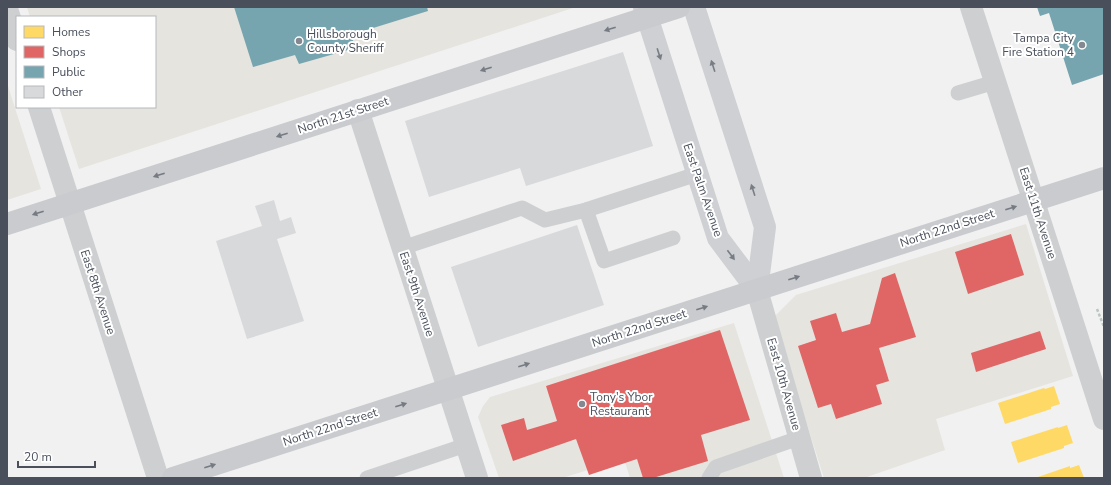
<svg xmlns="http://www.w3.org/2000/svg" width="1111" height="485" viewBox="0 0 1111 485" font-family="'Nunito Sans',sans-serif">
<rect width="100%" height="100%" fill="#f1f1f1"/>
<!-- commercial -->
<g fill="#e5e4df">
<path d="M27,7H576L79,169L59,107H155V17H30Z"/>
<path d="M7,83L41,189L7,200Z"/>
<path d="M1026,224L1073,376L936,419L945,450L864,478H824L773,318L796,295Z"/>
<path d="M734,323L784,478H630L624,459L562,478H499L478,417L483,406L490,397Z"/>
</g>
<!-- homes -->
<g fill="#ffd966">
<path d="M1054,386L1060,404L1051,407V409L1005,424L998,403L1044,388L1045,389Z"/>
<path d="M1067,425L1073,443L1064,446V448L1018,463L1011,442L1058,427V428Z"/>
<path d="M1079,465L1084,478H1035L1070,466V468Z"/>
</g>
<!-- shops -->
<g fill="#e06666">
<path d="M1011,234L1024,275L968,294L955,252Z"/>
<path d="M895,273L916,337L879,348L889,381L876,385L882,404L836,419L831,404L818,408L798,346L816,340L810,321L836,313L842,332L870,324L882,278Z"/>
<path d="M720,330L750,420L701,435L708,461L653,478H643L637,459L589,475L576,439L513,461L501,425L524,418L527,430L557,421L546,386Z"/>
<path d="M1040,331L1046,349L976,372L971,353Z"/>
</g>
<!-- public -->
<g fill="#76a5af">
<path d="M234,7H427L428,11L357,33L348,50L299,64L295,55L253,67Z"/>
<path d="M1037,7H1104V74L1072,85L1049,13L1040,16Z"/>
</g>
<!-- building -->
<g fill="#d8d9db">
<path d="M623,52L653,146L526,186L520,168L429,197L405,121Z"/>
<path d="M274,200L280,221L291,217L296,233L277,239L304,321L247,339L216,241L262,226L255,206Z"/>
<path d="M577,225L604,305L478,347L451,267Z"/>
</g>
<g fill="none" stroke-linecap="round" stroke-linejoin="round">
<!-- path -->
<path stroke="#bbc5c3" stroke-width="2.5" stroke-dasharray="3 2" stroke-linecap="butt" d="M1097,309L1104,327"/>
<!-- lane -->
<g stroke="#cdcfd1" stroke-width="15">
<path d="M958,93L995,82"/>
<path d="M586,210L604,261L673,238"/>
<path d="M402,248L522,208L545,220L586,210L697,174"/>
<path d="M367,478L466,445"/>
<path d="M709,478L716,467L799,438"/>
</g>
<!-- street -->
<g stroke="#cdcfd1" stroke-width="22">
<path d="M971,7L1104,419"/>
<path d="M7,9L17,40"/>
<path d="M39,107L158,478"/>
<path d="M358,110L477,478"/>
<path d="M757,290L811,478"/>
</g>
<!-- secondary -->
<g stroke="#ced0d3" stroke-width="22">
<path d="M644,7L718,238L757,290"/>
<path d="M694,7L765,227L757,290"/>
</g>
<!-- primary -->
<g stroke="#c9cbce" stroke-width="22">
<path d="M7,224L679,7"/>
<path d="M173,478L1104,178"/>
</g>
</g>
<!-- one-way arrows -->
<defs><path id="oneway-solid" d="M-6-.8H1V-3.2L6.5 0L1 3.2V.8H-6Z"/></defs>
<g fill="#767b83">
<use href="#oneway-solid" transform="translate(610 29) rotate(162)"/>
<use href="#oneway-solid" transform="translate(486 69) rotate(162)"/>
<use href="#oneway-solid" transform="translate(282 135) rotate(162)"/>
<use href="#oneway-solid" transform="translate(159 175) rotate(162)"/>
<use href="#oneway-solid" transform="translate(1011 208) rotate(-18)"/>
<use href="#oneway-solid" transform="translate(38 213) rotate(162)"/>
<use href="#oneway-solid" transform="translate(794 278) rotate(-18)"/>
<use href="#oneway-solid" transform="translate(702 308) rotate(-18)"/>
<use href="#oneway-solid" transform="translate(524 365) rotate(-18)"/>
<use href="#oneway-solid" transform="translate(401 405) rotate(-18)"/>
<use href="#oneway-solid" transform="translate(210 466) rotate(-18)"/>
</g>
<g fill="#787d85">
<use href="#oneway-solid" transform="translate(659 54) rotate(72)"/>
<use href="#oneway-solid" transform="translate(713 66) rotate(-108)"/>
<use href="#oneway-solid" transform="translate(753 190) rotate(-108)"/>
<use href="#oneway-solid" transform="translate(731 255) rotate(53)"/>
</g>
<!-- markers -->
<g fill="#848890" stroke="#fff" stroke-width="1.5">
<circle cx="299" cy="41" r="4"/>
<circle cx="1082" cy="45" r="4"/>
<circle cx="582" cy="404" r="4"/>
</g>
<g text-anchor="middle" stroke-width="4" stroke-linejoin="round" paint-order="stroke">
<!-- poi labels -->
<g font-size="12" fill="#49505b" stroke="#fff" text-anchor="start">
<text x="307" y="38">Hillsborough<tspan x="307" dy="14">County Sheriff</tspan></text>
<text x="1074" y="42" text-anchor="end">Tampa City<tspan x="1074" dy="14">Fire Station 4</tspan></text>
<text x="590" y="401">Tony's Ybor<tspan x="590" dy="14">Restaurant</tspan></text>
</g>
<!-- street labels -->
<g font-size="12" fill="#49505b" stroke="#fff">
<text transform="translate(343 115) rotate(-18)" y="4">North 21st Street</text>
<text transform="translate(703 190) rotate(71)" y="4">East Palm Avenue</text>
<text transform="translate(1038 213) rotate(72)" y="4">East 11th Avenue</text>
<text transform="translate(947 228) rotate(-18)" y="4">North 22nd Street</text>
<text transform="translate(98 292) rotate(72)" y="4">East 8th Avenue</text>
<text transform="translate(417 294) rotate(72)" y="4">East 9th Avenue</text>
<text transform="translate(639 328) rotate(-18)" y="4">North 22nd Street</text>
<text transform="translate(784 384) rotate(74)" y="4">East 10th Avenue</text>
<text transform="translate(330 427) rotate(-18)" y="4">North 22nd Street</text>
</g>
</g>
<!-- border -->
<rect width="1111" height="485" fill="none" stroke="#49505b" stroke-width="16"/>
<!-- legend -->
<rect x="16" y="16" width="140" height="92" fill="#ffffff" stroke="#b6b9bd"/>
<rect x="24" y="26" width="20" height="12" fill="#ffd966" stroke="#b6b9bd"/>
<text x="52" y="36" font-size="12" fill="#49505b">Homes</text>
<rect x="24" y="46" width="20" height="12" fill="#e06666" stroke="#b6b9bd"/>
<text x="52" y="56" font-size="12" fill="#49505b">Shops</text>
<rect x="24" y="66" width="20" height="12" fill="#76a5af" stroke="#b6b9bd"/>
<text x="52" y="76" font-size="12" fill="#49505b">Public</text>
<rect x="24" y="86" width="20" height="12" fill="#d8d9db" stroke="#b6b9bd"/>
<text x="52" y="96" font-size="12" fill="#49505b">Other</text>
<!-- scale -->
<path d="M18 461v6h77v-6" fill="none" stroke="#49505b" stroke-width="2"/>
<text x="24" y="461" font-size="12" fill="#49505b" stroke="#ffffff" stroke-width="3" paint-order="stroke">20 m</text>
</svg>
